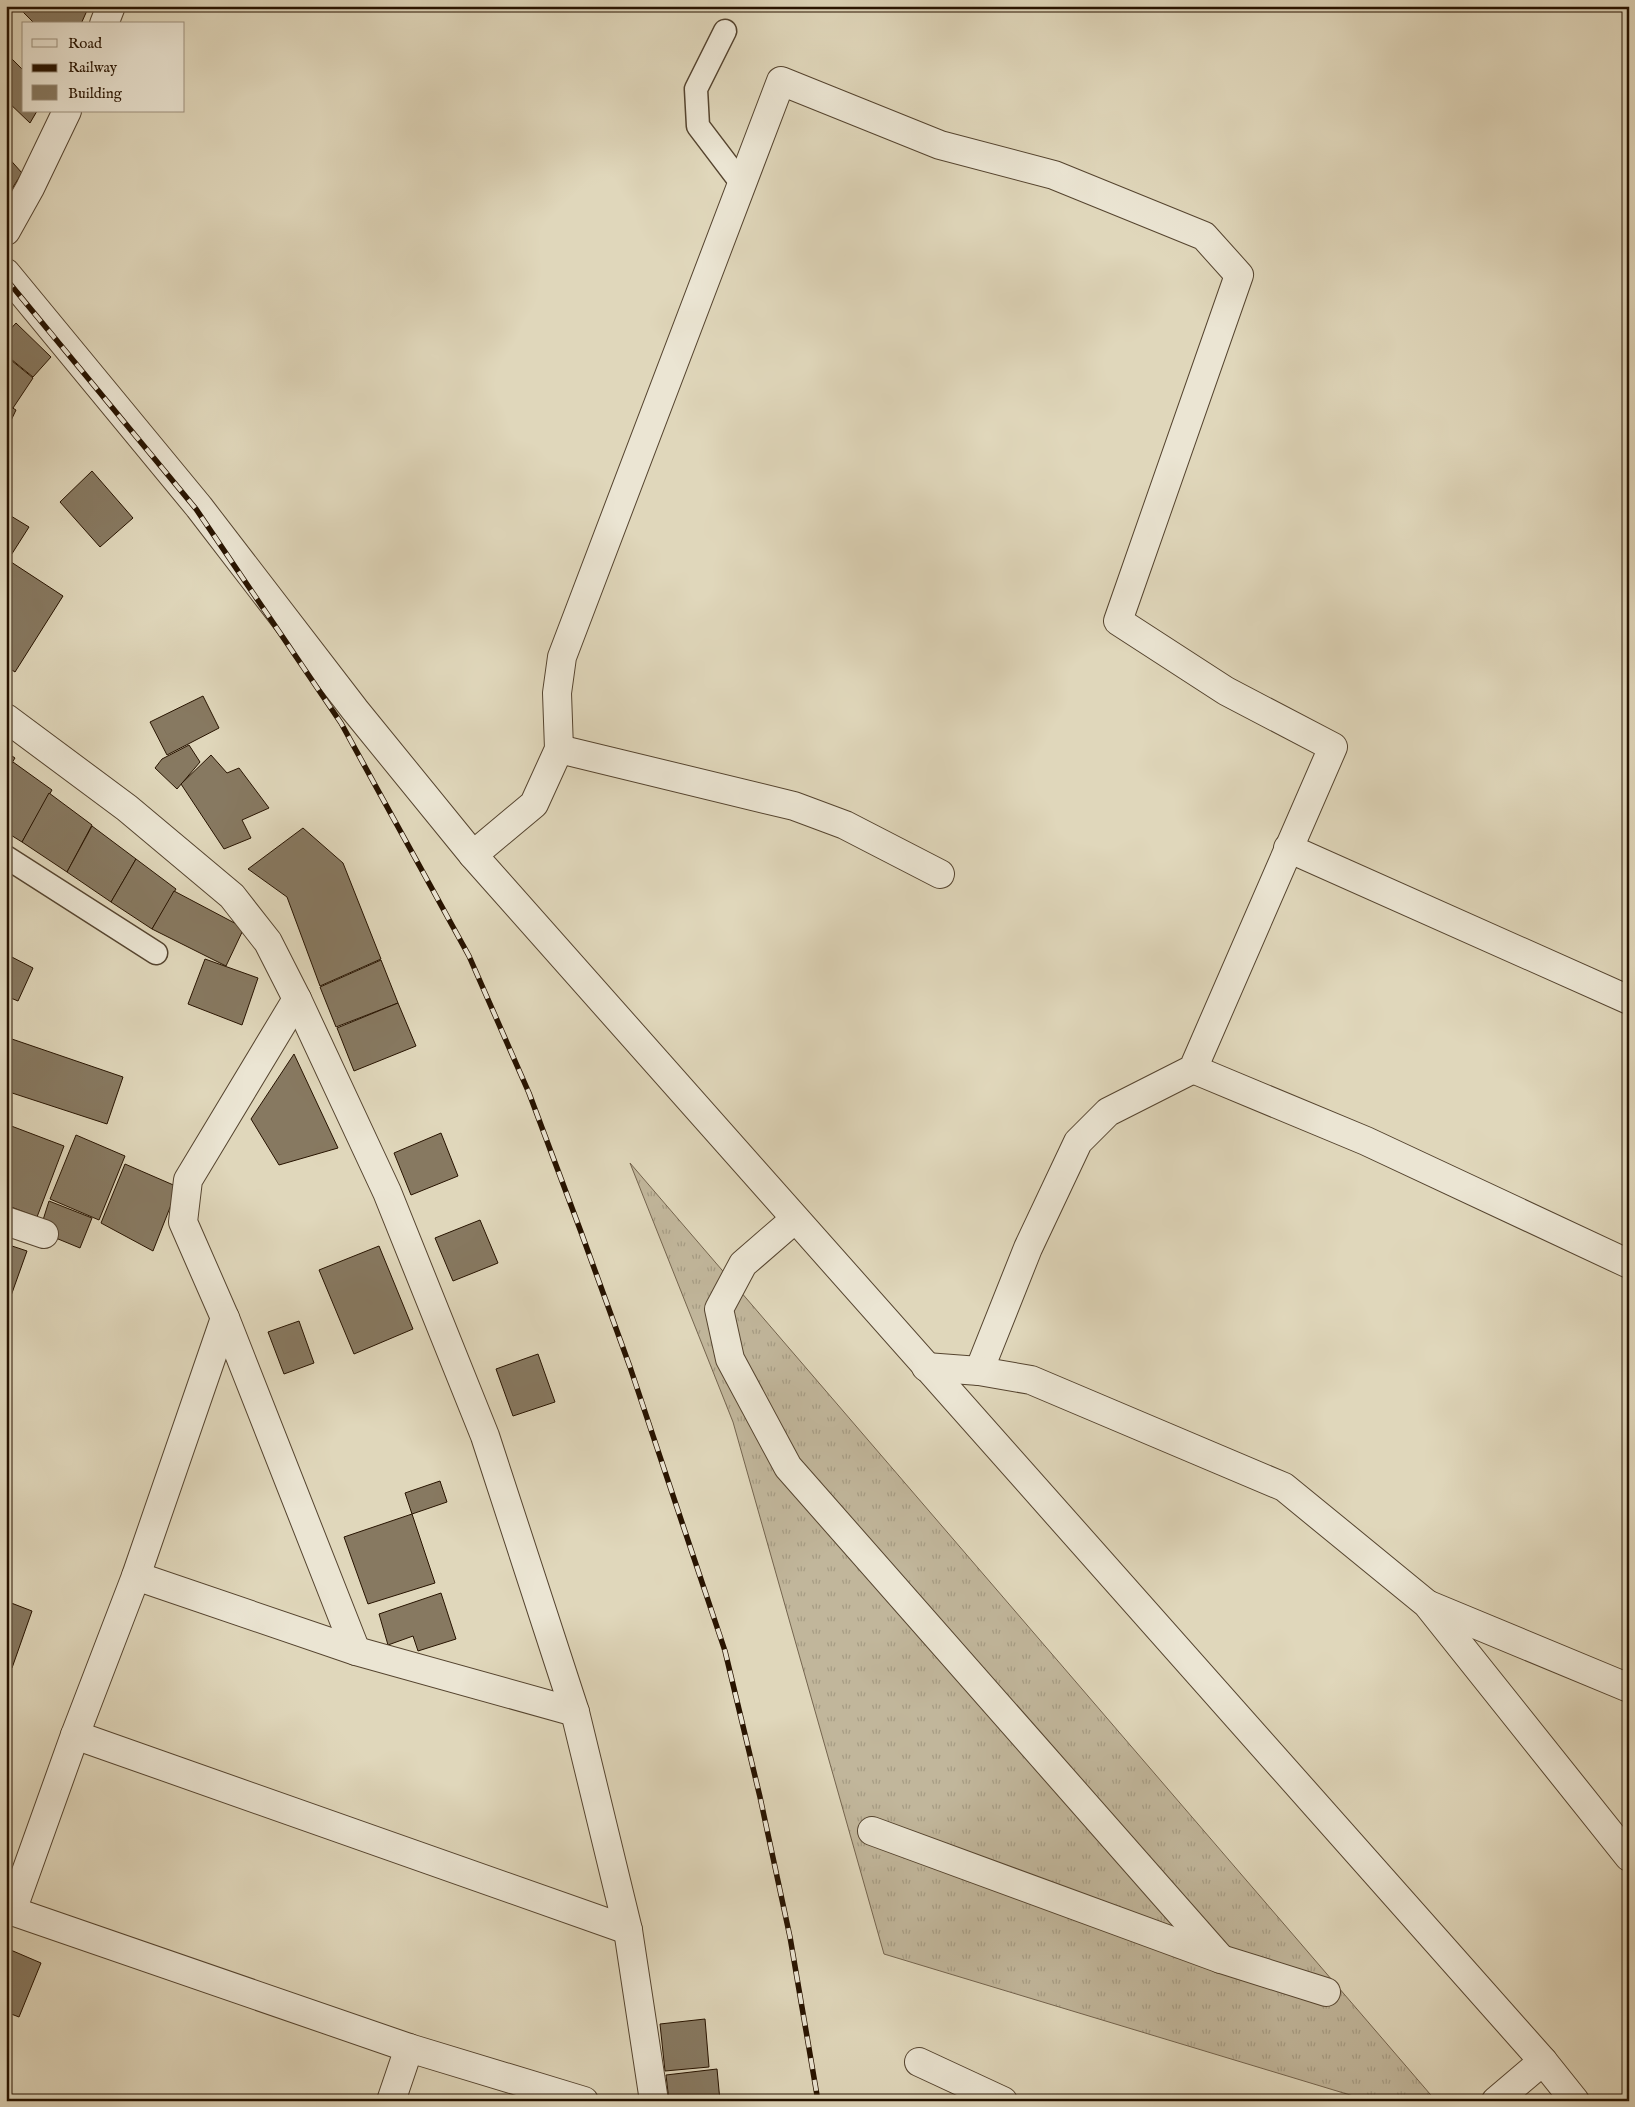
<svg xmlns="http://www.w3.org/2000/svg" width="1635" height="2107" viewBox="0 0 1635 2107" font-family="'IM FELL English',serif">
<defs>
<pattern id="grass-tufts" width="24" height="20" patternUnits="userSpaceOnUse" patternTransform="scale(1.25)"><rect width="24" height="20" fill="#c1b69b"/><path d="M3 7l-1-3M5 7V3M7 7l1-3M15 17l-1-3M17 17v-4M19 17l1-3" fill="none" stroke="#a69c84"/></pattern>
</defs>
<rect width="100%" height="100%" fill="#e0d7bb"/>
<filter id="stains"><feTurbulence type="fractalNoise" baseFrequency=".004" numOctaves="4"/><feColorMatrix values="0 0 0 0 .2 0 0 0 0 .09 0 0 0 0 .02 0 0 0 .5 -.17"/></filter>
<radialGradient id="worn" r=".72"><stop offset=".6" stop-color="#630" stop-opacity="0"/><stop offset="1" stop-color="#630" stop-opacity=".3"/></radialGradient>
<!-- grass -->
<path fill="url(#grass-tufts)" stroke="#74644e" d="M630,1163L1436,2101H1370L884,1954L733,1422Z"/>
<!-- building -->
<g fill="#877961" stroke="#271300">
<path d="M17,6H89L81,24H35Z"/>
<path d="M6,53L24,71V111H37L30,123L6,100Z"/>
<path d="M6,155L22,173L6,198Z"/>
<path d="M16,323L51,357L33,377L6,355V334Z"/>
<path d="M6,356L33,378L13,408L6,403Z"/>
<path d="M6,404L16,410L6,431Z"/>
<path d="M92,471L133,518L100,547L60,502Z"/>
<path d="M6,513L29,527L8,560L63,596L15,672L6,666Z"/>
<path d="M203,696L219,728L167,755L150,722Z"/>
<path d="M189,745L200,762L177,789L155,768L162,759Z"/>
<path d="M6,752L15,758L6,772Z"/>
<path d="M211,755L227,773L239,768L269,808L242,820L251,838L224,849L181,784Z"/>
<path d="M13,762L52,790L22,842L6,832V772Z"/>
<path d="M49,793L92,825L67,872L22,842Z"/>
<path d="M92,826L136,859L111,902L67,872Z"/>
<path d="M303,828L343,863L381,959L320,986L287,897L248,869Z"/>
<path d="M136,859L176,889L152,929L111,902Z"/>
<path d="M174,891L244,928L226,966L152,929Z"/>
<path d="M6,954L33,968L18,1001L6,996Z"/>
<path d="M205,959L258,978L242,1025L188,1004Z"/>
<path d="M381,960L398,1003L336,1027L320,987Z"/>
<path d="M398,1003L416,1046L354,1071L337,1028Z"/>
<path d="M6,1037L123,1077L107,1124L6,1091Z"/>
<path d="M294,1054L338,1148L279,1165L251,1119Z"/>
<path d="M6,1124L64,1146L37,1217L6,1205Z"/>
<path d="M441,1133L458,1176L411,1195L394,1153Z"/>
<path d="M76,1135L125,1156L99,1220L50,1199Z"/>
<path d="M125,1164L178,1187L153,1251L101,1223Z"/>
<path d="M49,1201L92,1218L80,1248L46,1234L43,1220Z"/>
<path d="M480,1220L498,1263L453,1281L435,1238Z"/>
<path d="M6,1244L27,1251L7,1307H6Z"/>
<path d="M379,1246L413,1329L354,1354L319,1270Z"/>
<path d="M299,1321L314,1363L284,1374L268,1332Z"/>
<path d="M538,1354L555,1402L513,1416L496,1369Z"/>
<path d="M440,1481L447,1502L412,1514L405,1493Z"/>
<path d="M412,1514L435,1583L368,1604L344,1537Z"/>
<path d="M441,1593L456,1639L418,1651L413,1636L388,1645L379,1614Z"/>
<path d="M6,1601L32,1611L12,1668L6,1666Z"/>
<path d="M6,1948L41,1963L19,2017L6,2012Z"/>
<path d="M705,2019L709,2067L665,2071L660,2024Z"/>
<path d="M717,2069L720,2101H669L666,2075Z"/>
</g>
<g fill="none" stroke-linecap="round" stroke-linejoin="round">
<!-- service casing -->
<g stroke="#55442f" stroke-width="25">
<g id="service">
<path d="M725,31L696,89L698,126L742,184"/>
<path d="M6,857L156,953"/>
</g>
</g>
<!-- minor casing -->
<g stroke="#55442f" stroke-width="30">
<g id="minor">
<path d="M6,273L199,507L355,710L473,855L1543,2061L1575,2101"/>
<path d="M6,718L127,808L232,896L268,942L297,999L387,1192L485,1436L575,1712L628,1930L654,2101"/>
<path d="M559,749L794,806L845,825L940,874"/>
<path d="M1288,848L1629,1000"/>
<path d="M473,855L534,804L559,749L557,693L562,657L781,81L940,145L1054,175L1204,236L1239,275L1118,621L1226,691L1333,747L1193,1069L1108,1112L1078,1142L1028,1248L979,1371"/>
<path d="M297,999L188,1180L183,1222L225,1318L356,1651"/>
<path d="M1193,1069L1366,1141L1629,1264"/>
<path d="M795,1219L743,1264L719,1309L730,1359L788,1467L1221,1959"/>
<path d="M6,1221L44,1234"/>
<path d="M225,1318L136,1576L75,1735L12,1911L409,2048L584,2101"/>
<path d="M926,1367L979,1371L1031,1380L1284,1487L1427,1604L1629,1857"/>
<path d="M136,1576L356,1651L575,1712"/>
<path d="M1429,1605L1629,1688"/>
<path d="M75,1735L628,1930"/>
<path d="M872,1831L1221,1959L1326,1992"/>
<path d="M919,2062L1003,2101"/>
<path d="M391,2101L409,2048"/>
<path d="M1496,2101L1543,2061"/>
</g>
</g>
<!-- tertiary casing -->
<g stroke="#55442f" stroke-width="30">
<g id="tertiary">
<path d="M104,24L111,6"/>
<path d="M6,231L30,188L67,111"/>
</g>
</g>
<!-- service -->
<use href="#service" stroke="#ebe5d3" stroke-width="22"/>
<!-- minor -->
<use href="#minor" stroke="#ebe5d3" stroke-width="28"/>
<!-- tertiary -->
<use href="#tertiary" stroke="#ebe5d3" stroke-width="28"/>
<!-- rail casing -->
<g stroke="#271300" stroke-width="5.5">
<path id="rail" d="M6,279L196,509L341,723L469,956L529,1093L581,1232L630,1367L725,1651L760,1797L790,1937L818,2101"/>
</g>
<!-- rail -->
<use href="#rail" stroke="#ebe5d3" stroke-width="4" stroke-dasharray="11" stroke-linecap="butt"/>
</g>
<!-- margin -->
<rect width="1635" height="2107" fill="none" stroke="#e0d7bb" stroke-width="25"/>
<rect x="8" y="8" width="1620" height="2092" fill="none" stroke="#271300" stroke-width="2.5"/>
<rect x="12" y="12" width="1610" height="2082" fill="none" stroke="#271300"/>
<!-- legend -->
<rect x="22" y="22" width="162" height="90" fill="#ebe5d3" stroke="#9d917f"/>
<rect x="32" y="39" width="25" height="8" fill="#ebe5d3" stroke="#9d917f"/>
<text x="68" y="48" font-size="15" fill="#271300">Road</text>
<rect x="32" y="64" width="25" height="8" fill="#271300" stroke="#9d917f"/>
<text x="68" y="72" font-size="15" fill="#271300">Railway</text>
<rect x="32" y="85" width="25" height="15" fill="#877961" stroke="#9d917f"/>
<text x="68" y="98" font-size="15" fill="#271300">Building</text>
<rect width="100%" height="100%" filter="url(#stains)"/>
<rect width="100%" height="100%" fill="url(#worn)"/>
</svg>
